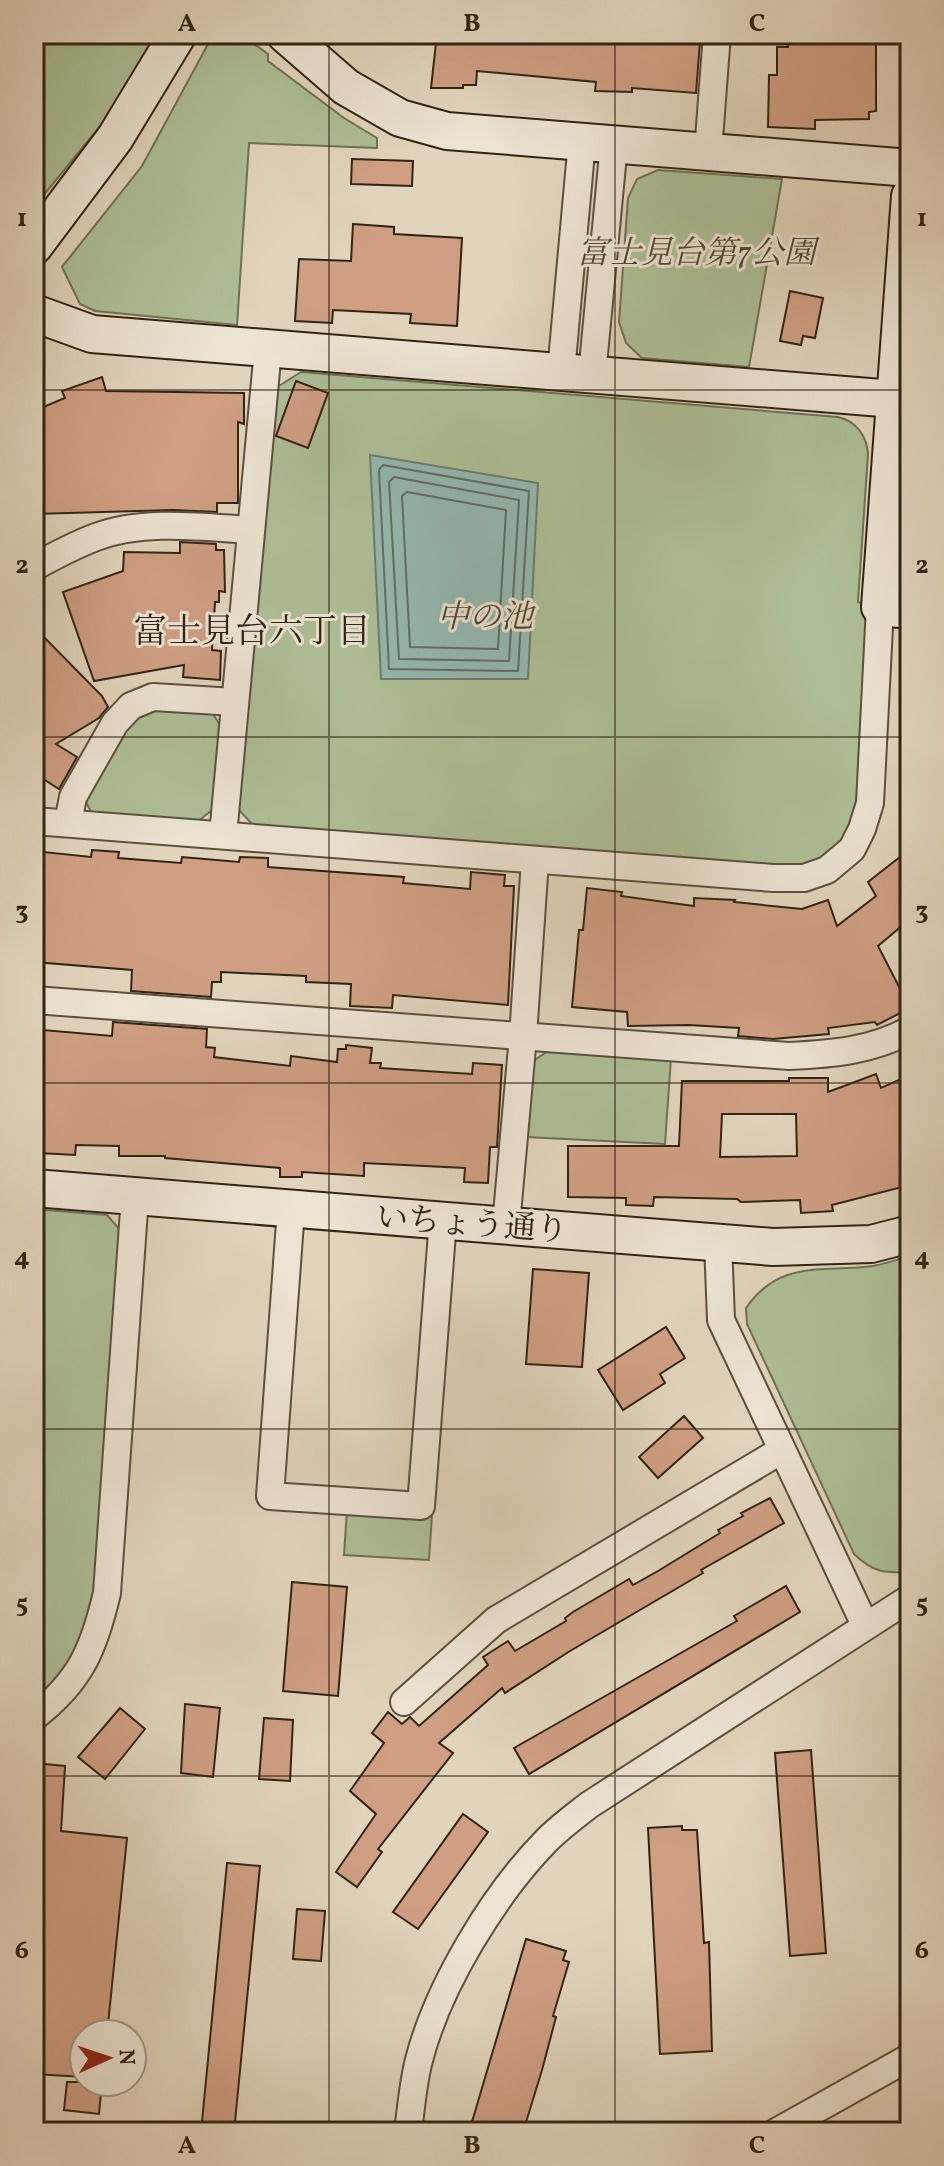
<svg xmlns="http://www.w3.org/2000/svg" width="944" height="2166" viewBox="0 0 944 2166" font-family="Vollkorn,'Noto Serif JP',serif">
<rect width="100%" height="100%" fill="#e1d4bc"/>
<filter id="stains"><feTurbulence type="fractalNoise" baseFrequency=".0025" numOctaves="4"/><feColorMatrix values="0 0 0 0 .2 0 0 0 0 .09 0 0 0 0 .02 0 0 0 .5 -.17"/></filter>
<radialGradient id="worn" r=".72"><stop offset=".6" stop-color="#630" stop-opacity="0"/><stop offset="1" stop-color="#630" stop-opacity=".3"/></radialGradient>
<!-- green -->
<g fill="#adbe96" stroke="#6f7154" stroke-width="2">
<path d="M36,34H156L106,119L34,207Z"/>
<path d="M242,35L268,54V61L344,118L377,138V148L249,143L237,325L95,311L80,304L62,267L142,166L208,44Z"/>
<path d="M658,170L782,179L749,367L642,358L626,343L619,322L628,198L637,179Z"/>
<path d="M301,372L838,417C856,421 867,436 868,454L858,602L869,607L862,792L842,845L807,867L773,868L255,827L236,807L274,389Z"/>
<path d="M149,709L211,711L222,728L216,807L197,822L92,814L85,800L130,722Z"/>
<path d="M548,1051L671,1058L665,1144L526,1137L530,1063Z"/>
<path d="M34,1209L107,1215L121,1231L96,1589L79,1649L51,1687L34,1702Z"/>
<path d="M910,1256V1572C884,1573 874,1573 854,1554L747,1324L746,1308C780,1259 821,1273 873,1266C885,1264 898,1259 910,1256Z"/>
<path d="M347,1510L432,1515L429,1560L344,1555Z"/>
</g>
<!-- water -->
<path fill="#94b8b0" stroke="#6c7d71" stroke-width="2" d="M370,455L538,483L528,679H381Z"/>
<g fill="none" stroke-linecap="round" stroke-linejoin="round">
<!-- shore -->
<g stroke="#626e62" stroke-width="2">
<path d="M383,465L529,491L518,671L389,669L379,470Z"/>
<path d="M394,477L519,500L509,661L399,659L389,482Z"/>
<path d="M407,492L506,510L498,649L410,647L402,496Z"/>
</g>
</g>
<!-- building -->
<g fill="#cf9e83" stroke="#312413" stroke-width="2" fill-rule="evenodd">
<path d="M437,34H493L590,41V34L700,41L696,93L632,88V92L595,91L596,82L477,71L476,85H463V88H431Z"/>
<path d="M788,34H876V111L869,112V119L815,120V129L768,127L769,75H777V47H788Z"/>
<path d="M352,159L413,161L412,186L351,184Z"/>
<path d="M353,224L394,227V234L462,238L457,326L410,323L411,314L333,310L332,323L295,321L299,259L351,261Z"/>
<path d="M790,291L823,298L815,338L803,336L801,345L780,341Z"/>
<path d="M102,377L106,391L244,393V424L238,422V503H217V512L173,510L34,514V411L65,398L62,391Z"/>
<path d="M296,381L328,393L308,448L276,436Z"/>
<path d="M180,542L216,544V550H224L225,592L219,591V602H215L212,650L221,651L220,680L183,677L184,665L94,681L63,592L123,571L124,552L180,553Z"/>
<path d="M34,627L102,696L108,707L99,718L56,744L77,757L59,789L34,773Z"/>
<path d="M910,849V919L878,946L910,1008L877,1025L875,1022L828,1028L829,1034L773,1039L738,1036L739,1028L689,1025L628,1026L627,1012L572,1007L579,930H583L587,888L622,892L621,896L694,906V898L735,900L734,902L802,909L828,900L837,926L876,896L868,882Z"/>
<path d="M92,850L119,852L118,858L181,863L182,857L239,862L240,857L268,858V867L404,877L403,883L470,889L471,872L505,875L504,886H514L508,1005L393,995L392,1008L350,1006L351,984L306,982V976L221,972V982H212L211,997L131,991L132,970L34,962V851L91,857Z"/>
<path d="M113,1022L207,1029L206,1047L215,1048L214,1057L290,1066L291,1056L337,1062L338,1049H346V1045L372,1048L370,1063H381L380,1068L472,1074L473,1063L502,1065L497,1147H490L488,1183L464,1182L465,1168L364,1163V1176L302,1172V1177H280V1168L165,1158V1156H119V1146L76,1145L75,1155L39,1153L42,1088H38L43,1030L112,1036Z"/>
<path d="M876,1074L881,1088L910,1075V1185L832,1205L833,1211L801,1213L800,1200L741,1202L737,1199L654,1197L653,1206L626,1205V1198L568,1197V1146H679L682,1081H789V1078H828V1092ZM722,1114H796L797,1156L720,1157Z"/>
<path d="M533,1269L589,1273L582,1367L526,1364Z"/>
<path d="M666,1327L685,1358L660,1374L665,1383L623,1410L598,1370Z"/>
<path d="M684,1416L703,1438L658,1478L639,1457Z"/>
<path d="M770,1498L784,1523L701,1570L703,1573L570,1651L505,1693L502,1688L439,1743L453,1753L378,1849L382,1852L357,1887L336,1872L376,1814L350,1791L384,1743L372,1733L388,1712L402,1724L410,1717L419,1726L488,1665L483,1657L508,1641L515,1651L566,1621L565,1618L573,1612L629,1579L633,1585L658,1571L720,1533L718,1530L743,1516L741,1513Z"/>
<path d="M292,1582L347,1587L338,1696L283,1691Z"/>
<path d="M786,1586L800,1612L529,1774L514,1748L737,1621L734,1616Z"/>
<path d="M185,1704L220,1708L213,1777L181,1773Z"/>
<path d="M120,1708L145,1729L105,1779L78,1757Z"/>
<path d="M264,1718L293,1720L290,1781L259,1779Z"/>
<path d="M811,1750L826,1953L790,1956L775,1753Z"/>
<path d="M34,1763L65,1766L61,1831L127,1838L107,2034H84V2077L34,2074Z"/>
<path d="M463,1814L488,1832L418,1929L393,1912Z"/>
<path d="M682,1826V1830H697L704,1943L709,1942L712,2051L660,2054L648,1828Z"/>
<path d="M227,1863L260,1866L234,2132H201Z"/>
<path d="M297,1909L325,1911L321,1961L293,1959Z"/>
<path d="M526,1939L566,1951L563,1960L569,1962L553,2016L556,2017L542,2070L523,2132H469Z"/>
<path d="M67,2082H102L99,2114L64,2110Z"/>
</g>
<g fill="none" stroke-linecap="round" stroke-linejoin="round">
<!-- street casing -->
<g stroke="#5d503d" stroke-width="30">
<g id="street">
<path d="M708,152L717,34"/>
<path d="M561,372L582,141"/>
<path d="M592,375L614,144"/>
<path d="M34,567C54,556 75,545 96,537C144,519 202,527 251,530"/>
<path d="M34,821L773,878H804L827,870L852,849L862,829L870,803L880,607"/>
<path d="M68,823L73,797L115,723L131,706L153,697L235,702"/>
<path d="M223,835L268,349"/>
<path d="M34,1000L789,1056C832,1054 871,1051 910,1030"/>
<path d="M291,1209L270,1496L421,1506L443,1220"/>
<path d="M506,1225L523,1036L535,860"/>
<path d="M718,1242L721,1320L865,1625"/>
<path d="M404,1702L496,1620L782,1450"/>
<path d="M34,1717C81,1681 94,1648 107,1593L135,1196"/>
<path d="M408,2132C411,2108 413,2083 419,2060C438,1986 494,1894 547,1840C560,1827 575,1816 589,1805L910,1598"/>
<path d="M776,2132L910,2057"/>
</g>
</g>
<!-- secondary casing -->
<g stroke="#312413" stroke-width="40">
<g id="secondary">
<path d="M285,34L346,87L400,118L447,131L910,168"/>
<path d="M910,196L880,607L910,610"/>
<path d="M34,246L115,138L178,34"/>
<path d="M34,313L92,334L894,399"/>
<path d="M34,1188L773,1247L871,1244L910,1234"/>
</g>
</g>
<!-- street -->
<use href="#street" stroke="#ece3d3" stroke-width="26"/>
<!-- secondary -->
<use href="#secondary" stroke="#ece3d3" stroke-width="36"/>
</g>
<!-- grid -->
<path fill="none" stroke="#312413" stroke-width="2" stroke-opacity="0.55" d="M329,34V2132M615,34V2132M34,390H910M34,737H910M34,1083H910M34,1429H910M34,1776H910"/>
<g text-anchor="middle" stroke-width="6" stroke-linejoin="round" paint-order="stroke">
<!-- park labels -->
<g font-size="32" font-style="italic" fill="#504a34" stroke="#ece3d3">
<text x="696" y="263">富士見台第7公園</text>
<text x="485" y="627">中の池</text>
</g>
<!-- street labels -->
<g font-size="32" fill="#312413" stroke="#ece3d3">
<text transform="translate(472 1223) rotate(4)" y="11">いちょう通り</text>
</g>
<!-- neighbourhood labels -->
<g font-size="34" fill="#312413" stroke="#ece3d3">
<text x="252" y="642">富士見台六丁目</text>
</g>
</g>
<!-- margin -->
<rect width="944" height="2166" fill="none" stroke="#e1d4bc" stroke-width="88"/>
<!-- north arrow -->
<g transform="translate(108 2058) rotate(87)"><circle r="38" fill="#ece3d3" stroke="#a19786" stroke-width="2"/>
<path d="M0-6L14 30L0 20L-14 30Z" fill="#8f2418"/>
<text y="-12" font-size="22" font-weight="bold" text-anchor="middle" fill="#312413">N</text>
</g>
<rect x="44" y="44" width="856" height="2078" fill="none" stroke="#312413" stroke-width="3"/>
<g font-size="26" text-anchor="middle" font-weight="bold" fill="#312413">
<text x="187" y="31">A</text>
<text x="472" y="31">B</text>
<text x="757" y="31">C</text>
<text x="22" y="226">1</text>
<text x="922" y="226">1</text>
<text x="22" y="573">2</text>
<text x="922" y="573">2</text>
<text x="22" y="919">3</text>
<text x="922" y="919">3</text>
<text x="22" y="1265">4</text>
<text x="922" y="1265">4</text>
<text x="22" y="1612">5</text>
<text x="922" y="1612">5</text>
<text x="22" y="1958">6</text>
<text x="922" y="1958">6</text>
<text x="187" y="2153">A</text>
<text x="472" y="2153">B</text>
<text x="757" y="2153">C</text>
</g>
<rect width="100%" height="100%" filter="url(#stains)"/>
<rect width="100%" height="100%" fill="url(#worn)"/>
</svg>
